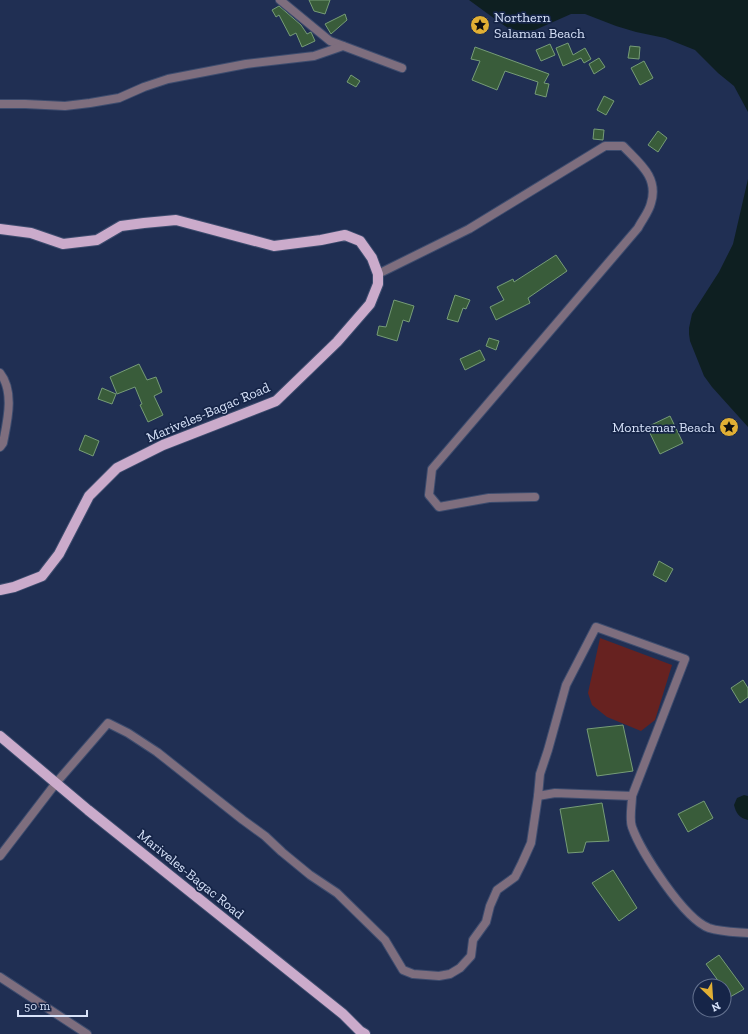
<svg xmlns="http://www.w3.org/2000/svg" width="748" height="1034" viewBox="0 0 748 1034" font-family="'Zilla Slab',serif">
<rect width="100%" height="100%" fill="#202f53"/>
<!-- green -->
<path fill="#672220" d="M600,638L672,665L655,720L641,731L607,717L592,705L588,693Z"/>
<!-- water -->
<g fill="#0e1f21">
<path d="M469,0H748V112L734,86L718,73L695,50L665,38L636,32L616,26L585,14H571L535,30L526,31L516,30L508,28L499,22Z"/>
<path d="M748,179V427L712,387L704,376L690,341L689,334V328L692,314L719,272L733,244Z"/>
<path d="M744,795L748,796V820C739,818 736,813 734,805L737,798Z"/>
</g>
<!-- building -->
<g fill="#395c3a" stroke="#769c77">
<path d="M309,0H330L325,14L314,11Z"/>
<path d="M279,6L301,25L307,34L311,32L315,41L302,47L296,33L290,36L279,15L276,17L272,10Z"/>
<path d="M345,14L347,20L331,34L325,24Z"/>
<path d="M568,43L573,55L585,48L591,59L584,63L581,58L563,66L556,48Z"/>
<path d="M550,44L555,55L541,61L536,50Z"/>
<path d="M630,46L640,47L639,59L628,58Z"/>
<path d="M475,47L549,74L544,83L549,84L546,97L535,94L538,82L505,71L497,90L472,80L480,61L471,59Z"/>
<path d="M599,58L605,67L594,74L589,64Z"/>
<path d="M644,61L653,78L640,85L631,68Z"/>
<path d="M351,75L360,81L356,87L347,82Z"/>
<path d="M604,96L614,101L606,115L597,110Z"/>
<path d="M594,129L604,130L603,140L593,139Z"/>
<path d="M658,131L667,138L658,152L648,145Z"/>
<path d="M556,255L567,271L528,298L530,303L496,320L490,307L504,300L497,287L513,279L514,282Z"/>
<path d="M455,295L470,300L466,309L463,308L458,322L447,319Z"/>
<path d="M394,300L414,306L409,322L403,320L397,341L377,335L379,326L386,327Z"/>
<path d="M489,338L499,341L496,350L486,346Z"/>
<path d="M480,350L485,360L465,370L460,359Z"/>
<path d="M139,364L147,380L156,377L162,392L154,396L163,415L148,422L140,405L142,404L135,387L117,394L110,377Z"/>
<path d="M102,388L116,394L112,404L98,399Z"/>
<path d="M670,416L683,443L660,454L647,427Z"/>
<path d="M85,435L99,441L93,456L79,450Z"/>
<path d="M659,561L673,569L666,582L653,575Z"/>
<path d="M743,680L748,688V697L740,703L731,688Z"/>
<path d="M623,725L633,771L597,776L587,729Z"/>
<path d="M704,801L713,818L688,832L678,814Z"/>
<path d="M602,803L609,841L586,842L583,852L568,853L560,809Z"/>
<path d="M613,870L637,908L619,921L592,883Z"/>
<path d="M719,955L744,989L730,997L724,989V986H722L706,964Z"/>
</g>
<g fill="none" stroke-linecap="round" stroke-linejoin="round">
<!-- minor casing -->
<g stroke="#3d4c6e" stroke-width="10">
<g id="minor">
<path d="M280,0L330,41L402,68"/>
<path d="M0,104H25L65,106L90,103L119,98L144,87L168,79L246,64L314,56L343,46"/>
<path d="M378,274L469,229L605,146H623C639,163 659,177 651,203C649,212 642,220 638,228L432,469L429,495L439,507L489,498L535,497"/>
<path d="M0,373C15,392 7,422 3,443L0,447"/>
<path d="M538,796L555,793L632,796C632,805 629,819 632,827C641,852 684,919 709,928C721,932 735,932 748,933"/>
<path d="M0,856L56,783L108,723L128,733L157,752L243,820L265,836L282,852L310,875L337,893L385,940L403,970L413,974L439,976L450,974L460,968L471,956L473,940L486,922L490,906L497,890L515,877L522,863L531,843L538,796L540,774L548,750L566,685L596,627L685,659L632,796"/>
<path d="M0,977L87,1034"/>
</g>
</g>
<!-- primary casing -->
<g stroke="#3d4c6e" stroke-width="12">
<g id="primary">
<path d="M0,229L31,233L63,244L97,240L121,226L144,223L176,220L274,246L321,240L345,235L360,241L372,258L378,274V284L370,304L337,342L276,401L163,445L117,468L89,496L59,554L42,576L14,587L0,590"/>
<path d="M0,736L88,810L343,1014L360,1031L365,1034"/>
</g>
</g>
<!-- minor -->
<use href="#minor" stroke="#7e6e7e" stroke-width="8"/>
<!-- primary -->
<use href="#primary" stroke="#cbabcb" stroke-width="10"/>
</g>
<!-- icons -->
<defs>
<g id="sight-disc" transform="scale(1)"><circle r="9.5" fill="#e1af34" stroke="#162548"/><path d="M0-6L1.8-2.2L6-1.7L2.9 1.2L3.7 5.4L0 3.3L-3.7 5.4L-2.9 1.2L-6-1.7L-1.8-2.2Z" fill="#111"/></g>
</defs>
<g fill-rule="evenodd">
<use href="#sight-disc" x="480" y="25"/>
<use href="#sight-disc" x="729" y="427"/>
</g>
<g text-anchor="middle" stroke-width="3.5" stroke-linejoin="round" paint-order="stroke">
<!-- poi labels -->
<g font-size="14" fill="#d7e2f9" stroke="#162548" text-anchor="start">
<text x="494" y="22">Northern<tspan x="494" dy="16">Salaman Beach</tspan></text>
<text x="715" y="432" text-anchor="end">Montemar Beach</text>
</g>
<!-- street labels -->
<g font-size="14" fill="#d7e2f9" stroke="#162548">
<text transform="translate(208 412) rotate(-23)" y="5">Mariveles-Bagac Road</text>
<text transform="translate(191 874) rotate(39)" y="5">Mariveles-Bagac Road</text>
</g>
</g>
<!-- north arrow -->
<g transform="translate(712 998) rotate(155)"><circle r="19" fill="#162548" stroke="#63718f"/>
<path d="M0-3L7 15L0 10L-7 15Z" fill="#e1af34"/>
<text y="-6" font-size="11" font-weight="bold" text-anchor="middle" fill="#d7e2f9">N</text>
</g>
<!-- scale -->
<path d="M18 1010v6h69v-6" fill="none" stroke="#d7e2f9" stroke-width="2"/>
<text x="24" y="1010" font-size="12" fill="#d7e2f9" stroke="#162548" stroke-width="3" paint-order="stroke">50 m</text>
</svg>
